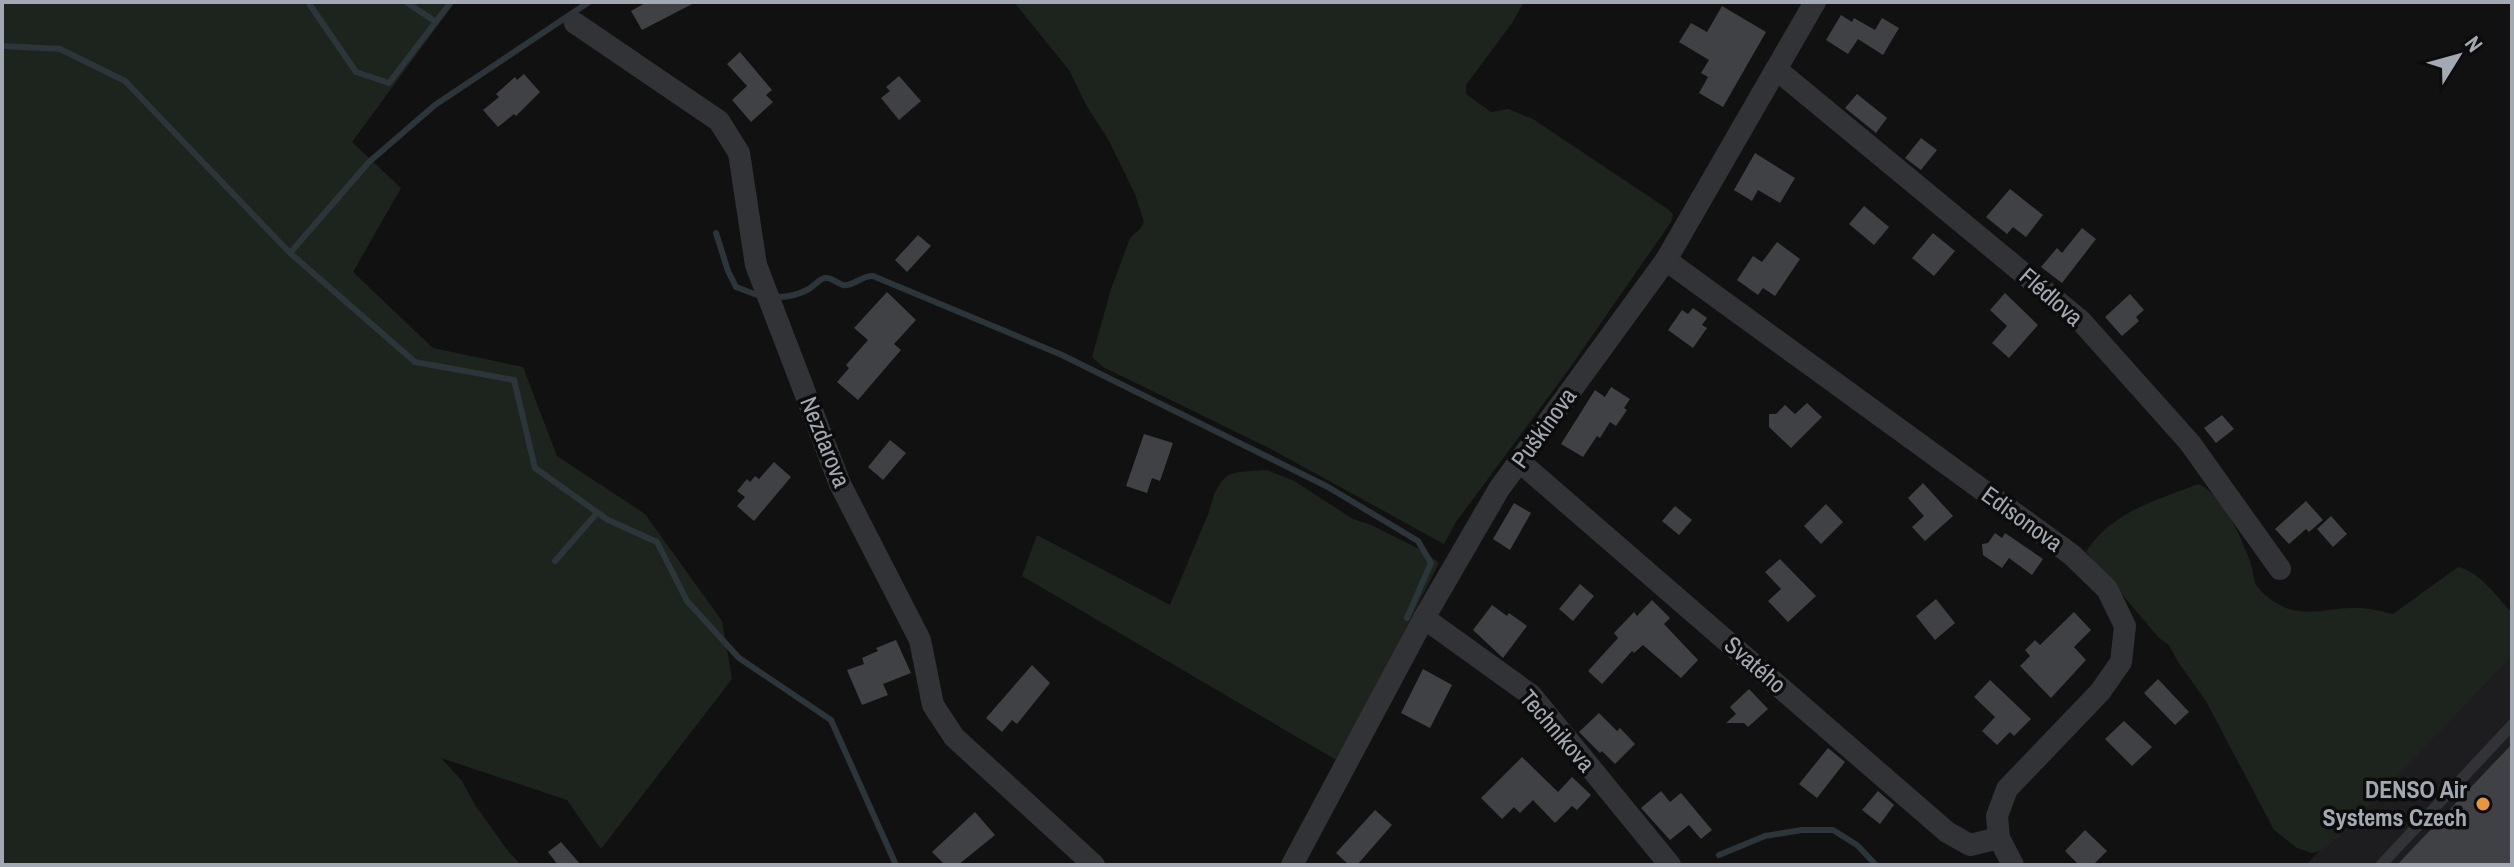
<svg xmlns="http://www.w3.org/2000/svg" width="2514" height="867" viewBox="0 0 2514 867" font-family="'Archivo Narrow',sans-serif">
<rect width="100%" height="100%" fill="#111112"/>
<!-- built -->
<path fill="#1d1d1f" d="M2512,648V865H2306Z"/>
<!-- green -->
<g fill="#1d241e">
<path d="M2,2H455L352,142L401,188L353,272L433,348L523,367L557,456L645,514L722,621L732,679L601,849L567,800L441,758L462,781L475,805L508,851L521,865H2Z"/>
<path d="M1014,2H1524L1512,23L1466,85V94L1491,112L1508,109L1533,119L1669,210L1673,215L1671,222L1569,369L1456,522L1444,544L1269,448L1103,367L1092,357L1111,289L1130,238L1141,228L1144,222L1135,194L1108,139L1086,105L1069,70Z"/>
<path d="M1267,470L1294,481L1353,519L1371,525L1425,552L1439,563L1338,761L1022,576L1037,535L1170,605L1209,512L1214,494L1221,482L1228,475L1239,472Z"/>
<path d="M2198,484C2223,494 2243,540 2251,565C2253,570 2253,577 2255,583C2261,594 2277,605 2289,609C2309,615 2329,609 2350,608C2364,607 2379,611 2393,614L2458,567C2479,571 2498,598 2512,613V656L2341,835L2322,850L2312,853L2297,848L2274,830L2206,701L2178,662L2169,645L2159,638L2086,552C2112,511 2156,501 2198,484Z"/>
</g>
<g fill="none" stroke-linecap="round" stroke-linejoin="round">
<!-- stream -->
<g stroke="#2b353a" stroke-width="6">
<path d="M308,2L356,72L389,83L451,2"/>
<path d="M406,2L436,22"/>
<path d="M2,46L60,49L125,81L290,253L369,162L435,105L589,2"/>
<path d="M716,233L728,271L736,287L760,296"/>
<path d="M290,253L415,362L514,380L535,468L608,520L657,542L687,601L739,658L831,720L896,865"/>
<path d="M778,297C790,297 798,295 809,289C814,286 819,279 825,278C832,277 836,283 843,285C853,287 862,275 873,276L1062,355L1328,487L1418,541L1431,563L1407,618"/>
<path d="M555,561L597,513"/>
<path d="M1719,855L1765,836L1802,830H1833L1857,845L1876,865"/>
</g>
</g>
<!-- building -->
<g fill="#404145">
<path d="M647,2H696L642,30L631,11Z"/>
<path d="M1722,6L1766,32L1723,107L1699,93L1708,77L1701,73L1709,60L1679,42L1691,23L1707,32Z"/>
<path d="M1841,15L1852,22L1854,18L1875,30L1882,18L1899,28L1883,55L1858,39L1848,54L1826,40Z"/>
<path d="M740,52L772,90L766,95L773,102L751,122L732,100L747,86L727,64Z"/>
<path d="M524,74L540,92L516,116L514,114L498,127L483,110L499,97L496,94L515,77L517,80Z"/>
<path d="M899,76L921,101L899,120L881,98L890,91L886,87Z"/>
<path d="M1857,94L1887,118L1876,133L1845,108Z"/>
<path d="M1921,138L1937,150L1921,170L1905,158Z"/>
<path d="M1755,153L1795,178L1780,203L1758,190L1752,201L1734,190Z"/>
<path d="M2010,189L2043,215L2026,237L2013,227L2007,234L1986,217Z"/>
<path d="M1864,206L1889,227L1874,245L1849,224Z"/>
<path d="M2082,228L2096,239L2062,283L2041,267L2057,248L2062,253Z"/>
<path d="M1933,233L1955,251L1934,276L1912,258Z"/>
<path d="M918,235L931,246L907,272L895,260Z"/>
<path d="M1777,242L1800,259L1775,296L1763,288L1758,295L1737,280L1753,256L1762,262Z"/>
<path d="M887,292L916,320L894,344L901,350L858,400L837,382L849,368L846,365L868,340L854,328Z"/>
<path d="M2005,293L2038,325L2009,358L1992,343L2007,326L1990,310Z"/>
<path d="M2130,294L2144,310L2136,317L2139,321L2122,336L2105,317Z"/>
<path d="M1693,308L1707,318L1702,325L1707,328L1693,348L1668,330L1682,310L1688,314Z"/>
<path d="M1611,387L1630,399L1624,408L1627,410L1616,426L1610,422L1600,438L1597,436L1583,457L1561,444L1595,390L1605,397Z"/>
<path d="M1807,403L1822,417L1791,448L1769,427V414H1776L1785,405L1795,414Z"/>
<path d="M2222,415L2234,429L2216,443L2204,428Z"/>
<path d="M1144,434L1173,443L1160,481L1152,478L1147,493L1126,486Z"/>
<path d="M890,440L906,453L883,480L868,467Z"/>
<path d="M774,462L791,477L754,521L737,506L745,497L737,491L747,479L750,482L755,476L759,479Z"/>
<path d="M1923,483L1953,516L1925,541L1912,527L1924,516L1908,498Z"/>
<path d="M2306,501L2323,520L2309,532L2306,529L2289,544L2275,529Z"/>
<path d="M1514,503L1531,513L1510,550L1493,539Z"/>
<path d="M1826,504L1843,522L1821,544L1804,526Z"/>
<path d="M1675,506L1692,520L1679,535L1662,521Z"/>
<path d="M2331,516L2347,534L2333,547L2317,529Z"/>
<path d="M1995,533L2002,538L2005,533L2043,559L2032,575L2009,558L2002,568L1983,555L1982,544L1988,543Z"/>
<path d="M1780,559L1816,596L1788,622L1768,601L1781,589L1765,572Z"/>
<path d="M1580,584L1594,596L1573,621L1559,609Z"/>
<path d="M1936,599L1955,623L1935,640L1916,616Z"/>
<path d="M1652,600L1670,618L1664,624L1698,660L1681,678L1643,645L1634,653L1632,651L1602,684L1588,671L1618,638L1614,633L1634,612L1637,616Z"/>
<path d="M1492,605L1507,616L1509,613L1527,626L1503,658L1473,630Z"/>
<path d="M2074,612L2091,630L2074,647L2086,660L2051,698L2020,666L2030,656L2025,650L2035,640L2040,645Z"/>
<path d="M896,640L911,673L883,684L888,695L862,705L847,670L864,664L862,658L878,651L876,648Z"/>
<path d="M1032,665L1050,683L1017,724L1012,720L1002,732L986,718Z"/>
<path d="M1423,669L1452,685L1430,728L1401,713Z"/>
<path d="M2158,679L2189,712L2175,725L2144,693Z"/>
<path d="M1990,680L2031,719L2014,736L2010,732L1997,745L1982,731L1995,717L1974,697Z"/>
<path d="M1749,689L1768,709L1748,727L1744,723H1726L1736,714L1730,707Z"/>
<path d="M1599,713L1617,731L1620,728L1635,744L1615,764L1602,751L1600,753L1579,732Z"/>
<path d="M2124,721L2152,747L2132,766L2105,739Z"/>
<path d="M2512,744V865H2397Z"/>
<path d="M1828,748L1845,762L1817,798L1799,784Z"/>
<path d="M1522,757L1558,792L1572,777L1591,795L1577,810L1572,806L1555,823L1533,800L1520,813L1514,807L1502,819L1481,798Z"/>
<path d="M1661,791L1670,802L1681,793L1712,830L1701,839L1689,825L1670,840L1641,808Z"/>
<path d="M1878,791L1894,805L1880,824L1862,810Z"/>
<path d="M1375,810L1392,825L1357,865H1349L1336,853Z"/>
<path d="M975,812L995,835L958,865H945L932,852Z"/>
<path d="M2085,830L2107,851L2093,865H2079L2065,851Z"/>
<path d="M561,842L581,865H558L548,852Z"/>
</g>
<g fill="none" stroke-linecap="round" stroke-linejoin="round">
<!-- service -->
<path stroke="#323337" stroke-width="11" d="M2381,865L2512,725"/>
<!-- minor -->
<g stroke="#323337" stroke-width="22">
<path d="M575,23L719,121L739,153L756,265L840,484L920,640L933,705L954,737L1094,865"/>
<path d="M1776,69L2081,321L2190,443L2280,569"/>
<path d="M1666,260L2072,555L2107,589L2125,626L2121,662L2100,692L2007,789L1997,816L1999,838L2013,865"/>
<path d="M1520,462L1947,832L1970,845L1999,838"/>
<path d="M1424,618L1531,695L1670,865"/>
<path d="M1292,865L1424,618L1499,489L1666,260L1815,2"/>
</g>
</g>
<!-- markers -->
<circle fill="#e79734" stroke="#0c0c0d" stroke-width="3" cx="2483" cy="804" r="8"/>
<g text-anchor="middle" stroke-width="7" stroke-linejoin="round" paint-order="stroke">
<!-- street labels -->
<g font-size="24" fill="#a3a9b2" stroke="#0c0c0d">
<text transform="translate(2051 297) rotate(41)" y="8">Flédlova</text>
<text transform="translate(1544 428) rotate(-54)" y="8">Puškinova</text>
<text transform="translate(825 442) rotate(68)" y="8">Nezdarova</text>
<text transform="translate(2022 519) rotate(36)" y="8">Edisonova</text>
<text transform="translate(1755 665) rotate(41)" y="8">Svatého</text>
<text transform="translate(1557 731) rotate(49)" y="8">Technikova</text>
</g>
<!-- poi labels -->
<g font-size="24" font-weight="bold" fill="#a3a9b2" stroke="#0c0c0d" text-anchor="end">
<text x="2467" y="798">DENSO Air<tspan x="2467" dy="28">Systems Czech</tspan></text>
</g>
</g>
<!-- border -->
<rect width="2514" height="867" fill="none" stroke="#a3a9b2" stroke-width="8"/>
<!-- north arrow -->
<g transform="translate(2458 56) rotate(53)" stroke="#0c0c0d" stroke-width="6" paint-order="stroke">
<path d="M0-6L14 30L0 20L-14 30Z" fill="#a3a9b2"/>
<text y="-12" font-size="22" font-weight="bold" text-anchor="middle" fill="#a3a9b2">N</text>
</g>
</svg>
